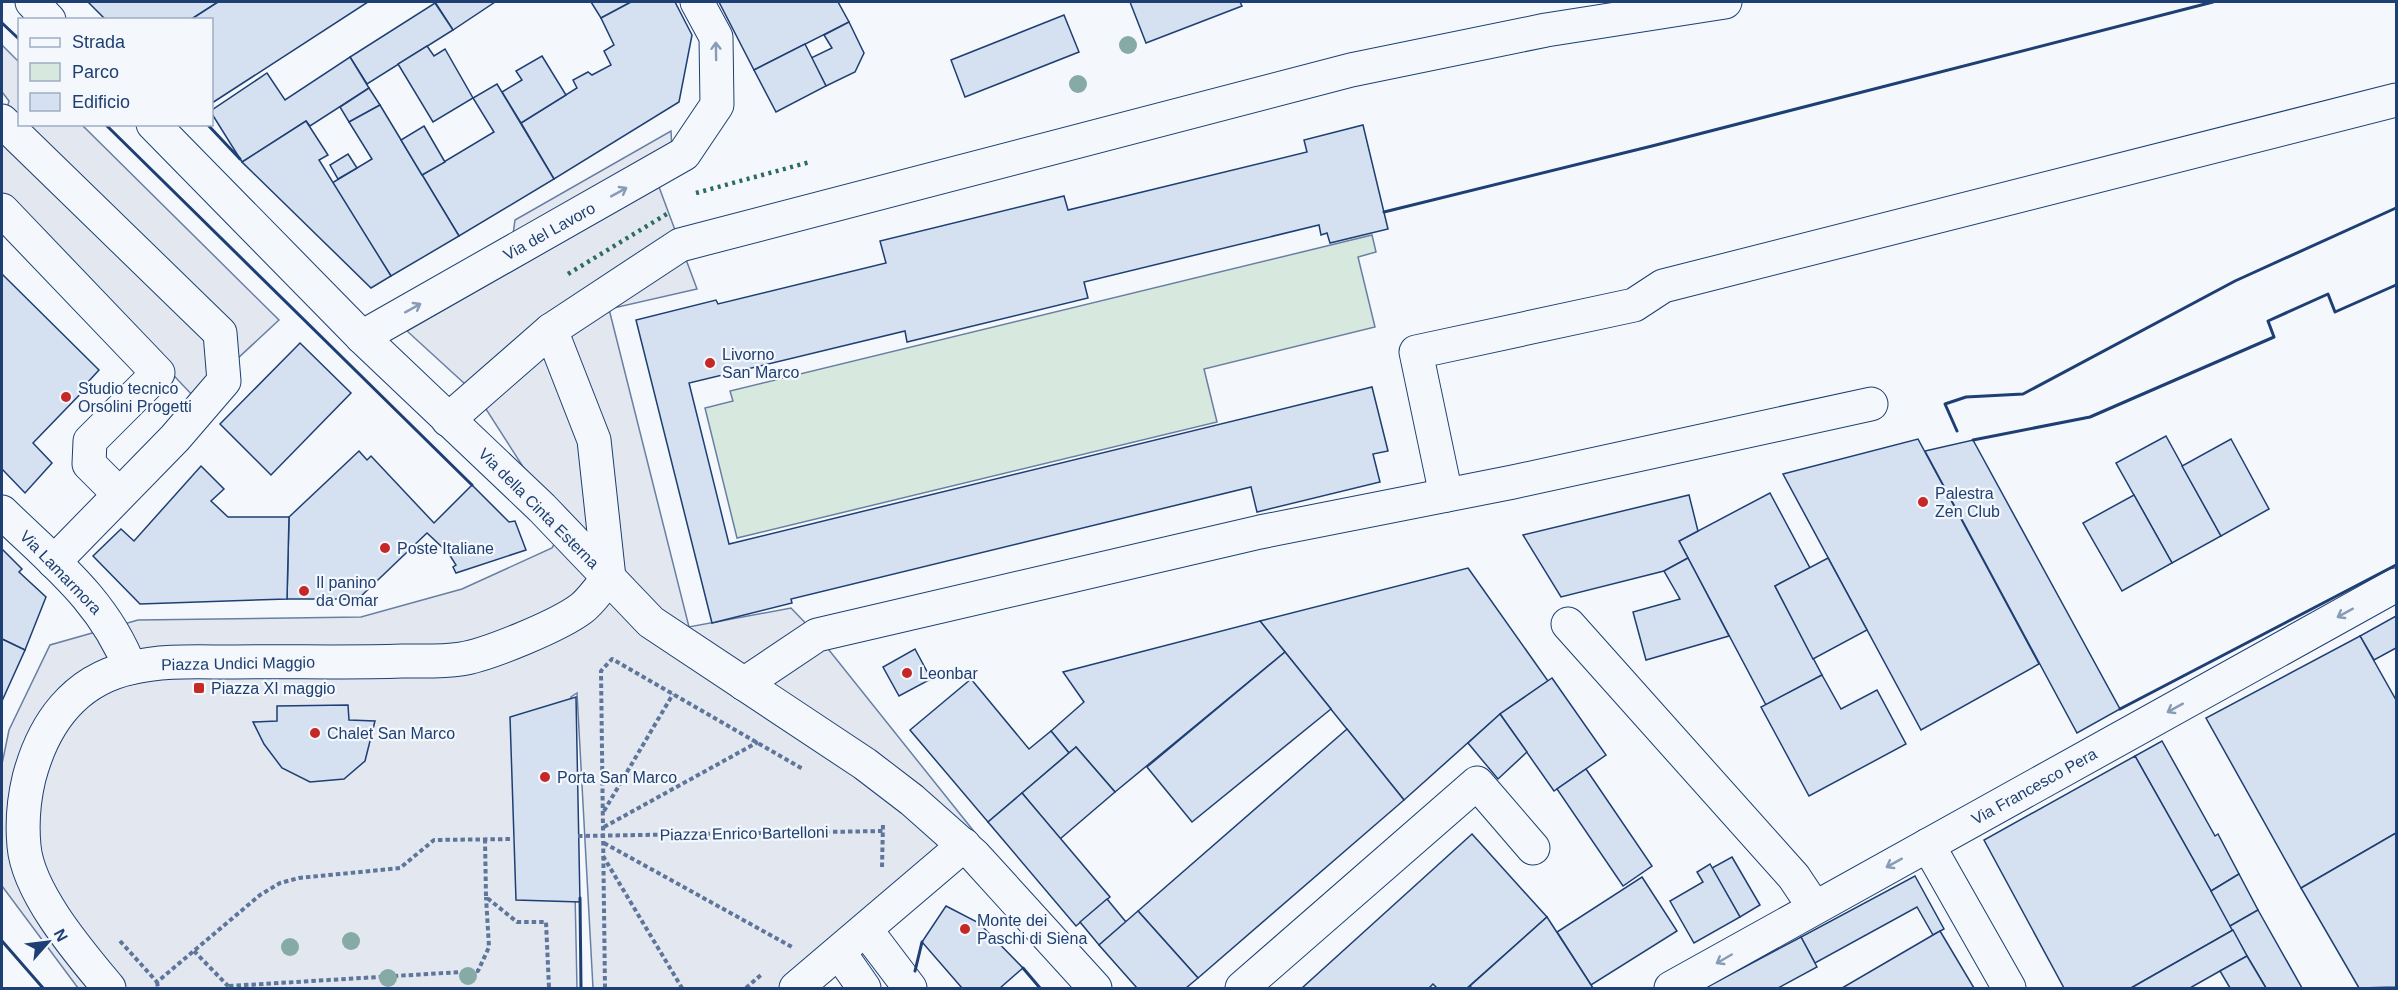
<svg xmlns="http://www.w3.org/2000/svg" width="2398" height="990" viewBox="0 0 2398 990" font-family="Helvetica,sans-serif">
<rect width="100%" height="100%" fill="#f4f7fb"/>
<!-- green -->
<path fill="#d7e8df" stroke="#687fa3" stroke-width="1.5" d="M1372,235L1376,252L1358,257L1375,327L1204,369L1217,422L737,538L705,408L733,401L730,391Z"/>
<!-- parking -->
<g fill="#e3e8f0" stroke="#687fa3" stroke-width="1.5">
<path d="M2,45L19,62L20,124L82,125L279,320L195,398L2,194V128L9,101L2,92Z"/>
<path d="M671,131L672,151L512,242L515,220Z"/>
<path d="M659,187L697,289L609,309L689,627L791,608L817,635L984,844L812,988H593L577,693L571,697L577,988H78L2,886V764L9,730L50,645L138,620L361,617L462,589L552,548L563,529L477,395L407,331Z"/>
</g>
<!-- building -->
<g fill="#d5e0f0" stroke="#1d3f73" stroke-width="1.5">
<path d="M88,2H218L190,20H106Z"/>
<path d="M218,2H368L212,103V20H190Z"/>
<path d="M435,2H495L453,30Z"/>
<path d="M591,2H631L601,18Z"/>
<path d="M631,2H675L692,35L679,102L554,179L521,123L577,88L573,80L588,72L592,75L611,65L604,51L614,45L601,18Z"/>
<path d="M719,2H838L849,22L754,70Z"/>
<path d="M1130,2H1240L1242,6L1146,43Z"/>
<path d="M435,3L453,30L367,84L350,57Z"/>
<path d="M1064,15L1079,52L965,97L951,60Z"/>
<path d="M849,22L864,53L855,72L826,86L811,58L832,48L824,35Z"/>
<path d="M805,44L826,86L776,112L754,70Z"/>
<path d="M427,46L434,56L445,49L473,98L433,122L398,64Z"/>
<path d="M542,56L566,95L521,123L502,92L522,80L516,71Z"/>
<path d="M350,57L369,88L310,126L306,121L242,162L212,114V110L267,73L285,100Z"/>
<path d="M497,84L554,179L459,236L422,175L494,132L473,98Z"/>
<path d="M369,88L380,105L349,122L340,107Z"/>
<path d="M380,105L459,236L391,276L332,183L372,159L349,122Z"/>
<path d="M306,121L328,155L319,160L391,276L371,288L242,162Z"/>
<path d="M1363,125L1388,229L1330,243L1327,233L1321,235L1319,225L1084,282L1088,298L907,342L905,331L689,383L729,544L1372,387L1388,451L1373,454L1380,482L1257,512L1251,487L791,599L792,603L712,623L636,320L716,300L718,304L886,263L880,241L1064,196L1068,210L1307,152L1304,140Z"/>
<path d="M424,126L445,162L422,175L401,140Z"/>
<path d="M348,154L357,168L338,179L330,165Z"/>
<path d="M2,274L99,370L88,382L90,384L33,443L52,463L25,493L2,469Z"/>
<path d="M300,343L351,393L271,475L220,424Z"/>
<path d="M2166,436L2221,536L2172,563L2116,463Z"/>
<path d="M1918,439L2039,664L1921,730L1783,474Z"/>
<path d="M2231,439L2269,509L2221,536L2182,466Z"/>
<path d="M1973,440L2120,709L2077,733L1925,451Z"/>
<path d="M359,451L367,460L371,456L434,523L472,485L509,522L515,521L526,550L456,573L453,567L456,565L449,554H446L443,548L427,533L358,599H287L289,517Z"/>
<path d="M201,466L224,489L211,501L228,517H289L287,599L140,604L93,556L121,529L134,541Z"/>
<path d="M1770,493L1810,568L1775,586L1822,675L1766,705L1679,541Z"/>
<path d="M1689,495L1698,531L1679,541L1688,558L1664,571L1561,597L1523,535Z"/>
<path d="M2134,495L2172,563L2122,591L2083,523Z"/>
<path d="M2,549L22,569L19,572L46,597L25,650L2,639Z"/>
<path d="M1688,558L1729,636L1646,660L1633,612L1680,599L1664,571Z"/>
<path d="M1828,558L1867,630L1813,659L1775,586Z"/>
<path d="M1468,568L1548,681L1500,714L1404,800L1260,621Z"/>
<path d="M2396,616V648L2374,660L2360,636Z"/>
<path d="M1260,621L1285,652L1115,792L1076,747L1069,753L1051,731L1084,702L1063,672Z"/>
<path d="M2360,636L2396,700V833L2301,888L2206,718Z"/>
<path d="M2,639L25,650L2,701Z"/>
<path d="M915,649L931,679L899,696L883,667Z"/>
<path d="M1285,652L1331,709L1192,822L1147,767Z"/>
<path d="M1822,675L1841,709L1877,690L1906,744L1809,796L1761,707Z"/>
<path d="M1552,678L1606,755L1554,791L1500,714Z"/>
<path d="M971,679L1029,749L1051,731L1069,753L988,822L910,730Z"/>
<path d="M576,697L580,902L516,900L510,717Z"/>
<path d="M348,705L349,720L375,721L365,761L344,779L310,782L282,768L264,744L253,722L277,721V706Z"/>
<path d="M1500,714L1527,752L1498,779L1468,743Z"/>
<path d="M1347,729L1404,800L1198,978L1138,911Z"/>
<path d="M2162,741L2215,836L2218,834L2239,874L2211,891L2135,756Z"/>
<path d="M1076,747L1115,792L1060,839L1022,793Z"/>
<path d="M2135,756L2233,930L2131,988H2064L1984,840Z"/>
<path d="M1586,769L1652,866L1623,886L1557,789Z"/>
<path d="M1022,793L1110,897L1076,926L988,822Z"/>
<path d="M2396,833V987L2359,988L2301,888Z"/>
<path d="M1472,834L1547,917L1467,988H1437L1433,984L1429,988H1302Z"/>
<path d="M1732,857L1760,905L1740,917L1712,868Z"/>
<path d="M1710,864L1740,917L1694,943L1670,901L1703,882L1697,872Z"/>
<path d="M2239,874L2258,910L2230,926L2211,891Z"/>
<path d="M1915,876L1944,929L1933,935L1917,907L1815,963L1801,937Z"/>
<path d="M1642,877L1677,931L1591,985L1557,932Z"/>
<path d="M1107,899L1126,922L1099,945L1080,922Z"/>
<path d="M946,906L979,923L1023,968L1000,988H962L922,942Z"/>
<path d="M2258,910L2302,988H2266L2247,956L2230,926Z"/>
<path d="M1138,911L1198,978L1186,988H1137L1099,945Z"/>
<path d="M1547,917L1593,988H1472L1470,986Z"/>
<path d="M2233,930L2247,956L2220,971L2190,988H2131Z"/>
<path d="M1940,931L1974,988H1842L1933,935Z"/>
<path d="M1801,937L1817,967L1778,988H1705Z"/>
<path d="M2247,956L2266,988H2230L2220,971Z"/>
</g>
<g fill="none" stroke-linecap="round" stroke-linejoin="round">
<!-- minor casing -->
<g stroke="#1d3f73" stroke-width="35">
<g id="minor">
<path d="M32,2L49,20"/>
<path d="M2,121L220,333L224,381L175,438L54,562"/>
<path d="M153,124L362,337L542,508L651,622L865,764L912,800L974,855L1095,988"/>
<path d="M2,210L158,373L90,441L89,464L119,494"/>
<path d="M551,330L680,245L1351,70L1546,30L1725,2"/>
<path d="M362,337L684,154L717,105L716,37L697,2"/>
<path d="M448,420L551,330L594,440L609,578"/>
<path d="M1446,495L1416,352L1634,305L1663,286L2396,100"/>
<path d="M2,512C52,561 104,600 130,668"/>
<path d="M1568,624L1794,877L1814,907"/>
<path d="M744,684L817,635L1260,532L1513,482L1871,404"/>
<path d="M1928,845L2009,988"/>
<path d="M866,930L910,988"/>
<path d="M839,952L864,988"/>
<path d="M109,988C80,953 28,893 24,846C22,825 24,799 29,778C43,725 73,681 130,668C163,660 197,662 230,662C287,661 345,663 402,661C421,661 442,662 461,659C488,655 560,625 582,608C592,600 600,587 609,578"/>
<path d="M796,988L964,845"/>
<path d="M1242,988L1477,783L1533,848"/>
<path d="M1671,988L2396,585"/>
</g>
</g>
<!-- path -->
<g stroke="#5e769c" stroke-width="4" stroke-dasharray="4.5 3" stroke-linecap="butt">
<path d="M604,811L673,694"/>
<path d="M604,827L758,742"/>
<path d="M578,836L884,831"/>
<path d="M485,839L486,897L517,922H546L549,988"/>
<path d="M604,843L792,947"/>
<path d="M603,856L682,988"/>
<path d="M882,867L883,824"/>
<path d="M120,941L157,982L260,895L280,883L299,878L400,868L434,840L514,839"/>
<path d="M194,951L229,987"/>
<path d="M157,982L158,988"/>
<path d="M229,986L478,971L489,947L486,897"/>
<path d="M605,988L601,671L612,659L803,769"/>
<path d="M746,988L762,974"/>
</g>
<!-- minor -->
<use href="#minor" stroke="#f4f7fb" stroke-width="33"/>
<!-- hedge -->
<g stroke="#2c6c60" stroke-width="4.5" stroke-dasharray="3 4.5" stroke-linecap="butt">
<path d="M696,193L810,162"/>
<path d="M568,274L670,212"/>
</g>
<!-- wall -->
<g stroke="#1d3f73" stroke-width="3">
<path d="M2,23L20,40"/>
<path d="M105,124L472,485"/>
<path d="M207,124L240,159"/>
<path d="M1384,212L1652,146L2213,2"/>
<path d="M1957,431L1945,404L1966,397L2023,394L2235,281L2396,208"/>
<path d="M1973,440L2090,417L2274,337L2268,321L2328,294L2335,312L2396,285"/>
<path d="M2120,709L2396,565"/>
<path d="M580,898L581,988"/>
<path d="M2,941L43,988"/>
<path d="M1023,968L1040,988"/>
<path d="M915,971L922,942"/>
</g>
</g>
<!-- trees -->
<g fill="#86aba6">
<circle cx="1128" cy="45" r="9"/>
<circle cx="1078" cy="84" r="9"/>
<circle cx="351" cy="941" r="9"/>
<circle cx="290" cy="947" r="9"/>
<circle cx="468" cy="976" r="9"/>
<circle cx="388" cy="978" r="9"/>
</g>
<!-- one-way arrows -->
<defs><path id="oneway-shaft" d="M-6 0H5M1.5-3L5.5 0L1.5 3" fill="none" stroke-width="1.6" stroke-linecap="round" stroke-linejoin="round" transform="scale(1.5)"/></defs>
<g stroke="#889bb7">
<use href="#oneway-shaft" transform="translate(716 51) rotate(-91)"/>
<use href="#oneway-shaft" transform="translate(619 192) rotate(-29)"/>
<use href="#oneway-shaft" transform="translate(413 308) rotate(-29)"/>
<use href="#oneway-shaft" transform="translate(2345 613) rotate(151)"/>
<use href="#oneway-shaft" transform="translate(2175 708) rotate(151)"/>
<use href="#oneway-shaft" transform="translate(1894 863) rotate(151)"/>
<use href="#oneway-shaft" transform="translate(1724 959) rotate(150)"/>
</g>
<!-- markers -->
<g fill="#c62828" stroke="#f4f7fb" stroke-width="2">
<circle cx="710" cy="363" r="6"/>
<circle cx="66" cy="397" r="6"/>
<circle cx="1923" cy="502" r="6"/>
<circle cx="385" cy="548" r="6"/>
<circle cx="304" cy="591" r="6"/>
<circle cx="907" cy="673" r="6"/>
<rect x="193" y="682" width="12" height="12" rx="3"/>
<circle cx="315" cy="733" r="6"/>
<circle cx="545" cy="777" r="6"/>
<circle cx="965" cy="929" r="6"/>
</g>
<g text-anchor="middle" stroke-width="4.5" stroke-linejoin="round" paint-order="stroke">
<!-- street labels -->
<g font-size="16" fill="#1d3f73" stroke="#f4f7fb">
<text transform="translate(549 231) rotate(-29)" y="6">Via del Lavoro</text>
<text transform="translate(539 508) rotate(45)" y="6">Via della Cinta Esterna</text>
<text transform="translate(61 572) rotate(46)" y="6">Via Lamarmora</text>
<text transform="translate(238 663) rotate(-1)" y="6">Piazza Undici Maggio</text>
<text transform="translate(2034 786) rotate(-29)" y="6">Via Francesco Pera</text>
<text transform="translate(744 833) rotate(-1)" y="6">Piazza Enrico Bartelloni</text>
</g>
<!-- poi labels -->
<g font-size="16" fill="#1d3f73" stroke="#f4f7fb" text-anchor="start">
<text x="722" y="360">Livorno<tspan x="722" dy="18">San Marco</tspan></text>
<text x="78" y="394">Studio tecnico<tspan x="78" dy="18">Orsolini Progetti</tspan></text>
<text x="1935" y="499">Palestra<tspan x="1935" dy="18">Zen Club</tspan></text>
<text x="397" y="554">Poste Italiane</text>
<text x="316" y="588">Il panino<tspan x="316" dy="18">da Omar</tspan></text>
<text x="919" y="679">Leonbar</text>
<text x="211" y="694">Piazza XI maggio</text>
<text x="327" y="739">Chalet San Marco</text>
<text x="557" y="783">Porta San Marco</text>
<text x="977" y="926">Monte dei<tspan x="977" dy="18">Paschi di Siena</tspan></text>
</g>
</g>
<!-- border -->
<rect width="2398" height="990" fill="none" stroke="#1d3f73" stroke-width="6"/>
<!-- legend -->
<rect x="18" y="18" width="195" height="108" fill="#f4f7fb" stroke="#9eadc5" stroke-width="1.5"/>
<rect x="30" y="38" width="30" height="9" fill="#f4f7fb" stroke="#9eadc5" stroke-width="1.5"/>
<text x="72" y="48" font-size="18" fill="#1d3f73">Strada</text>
<rect x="30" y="63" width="30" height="18" fill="#d7e8df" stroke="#9eadc5" stroke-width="1.5"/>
<text x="72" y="78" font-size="18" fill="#1d3f73">Parco</text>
<rect x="30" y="93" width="30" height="18" fill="#d5e0f0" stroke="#9eadc5" stroke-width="1.5"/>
<text x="72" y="108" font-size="18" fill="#1d3f73">Edificio</text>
<!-- north arrow -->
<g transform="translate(48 942) rotate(62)" stroke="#f4f7fb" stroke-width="4.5" paint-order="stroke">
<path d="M0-4.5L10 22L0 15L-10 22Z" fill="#1d3f73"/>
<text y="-9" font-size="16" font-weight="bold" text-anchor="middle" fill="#1d3f73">N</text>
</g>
</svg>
